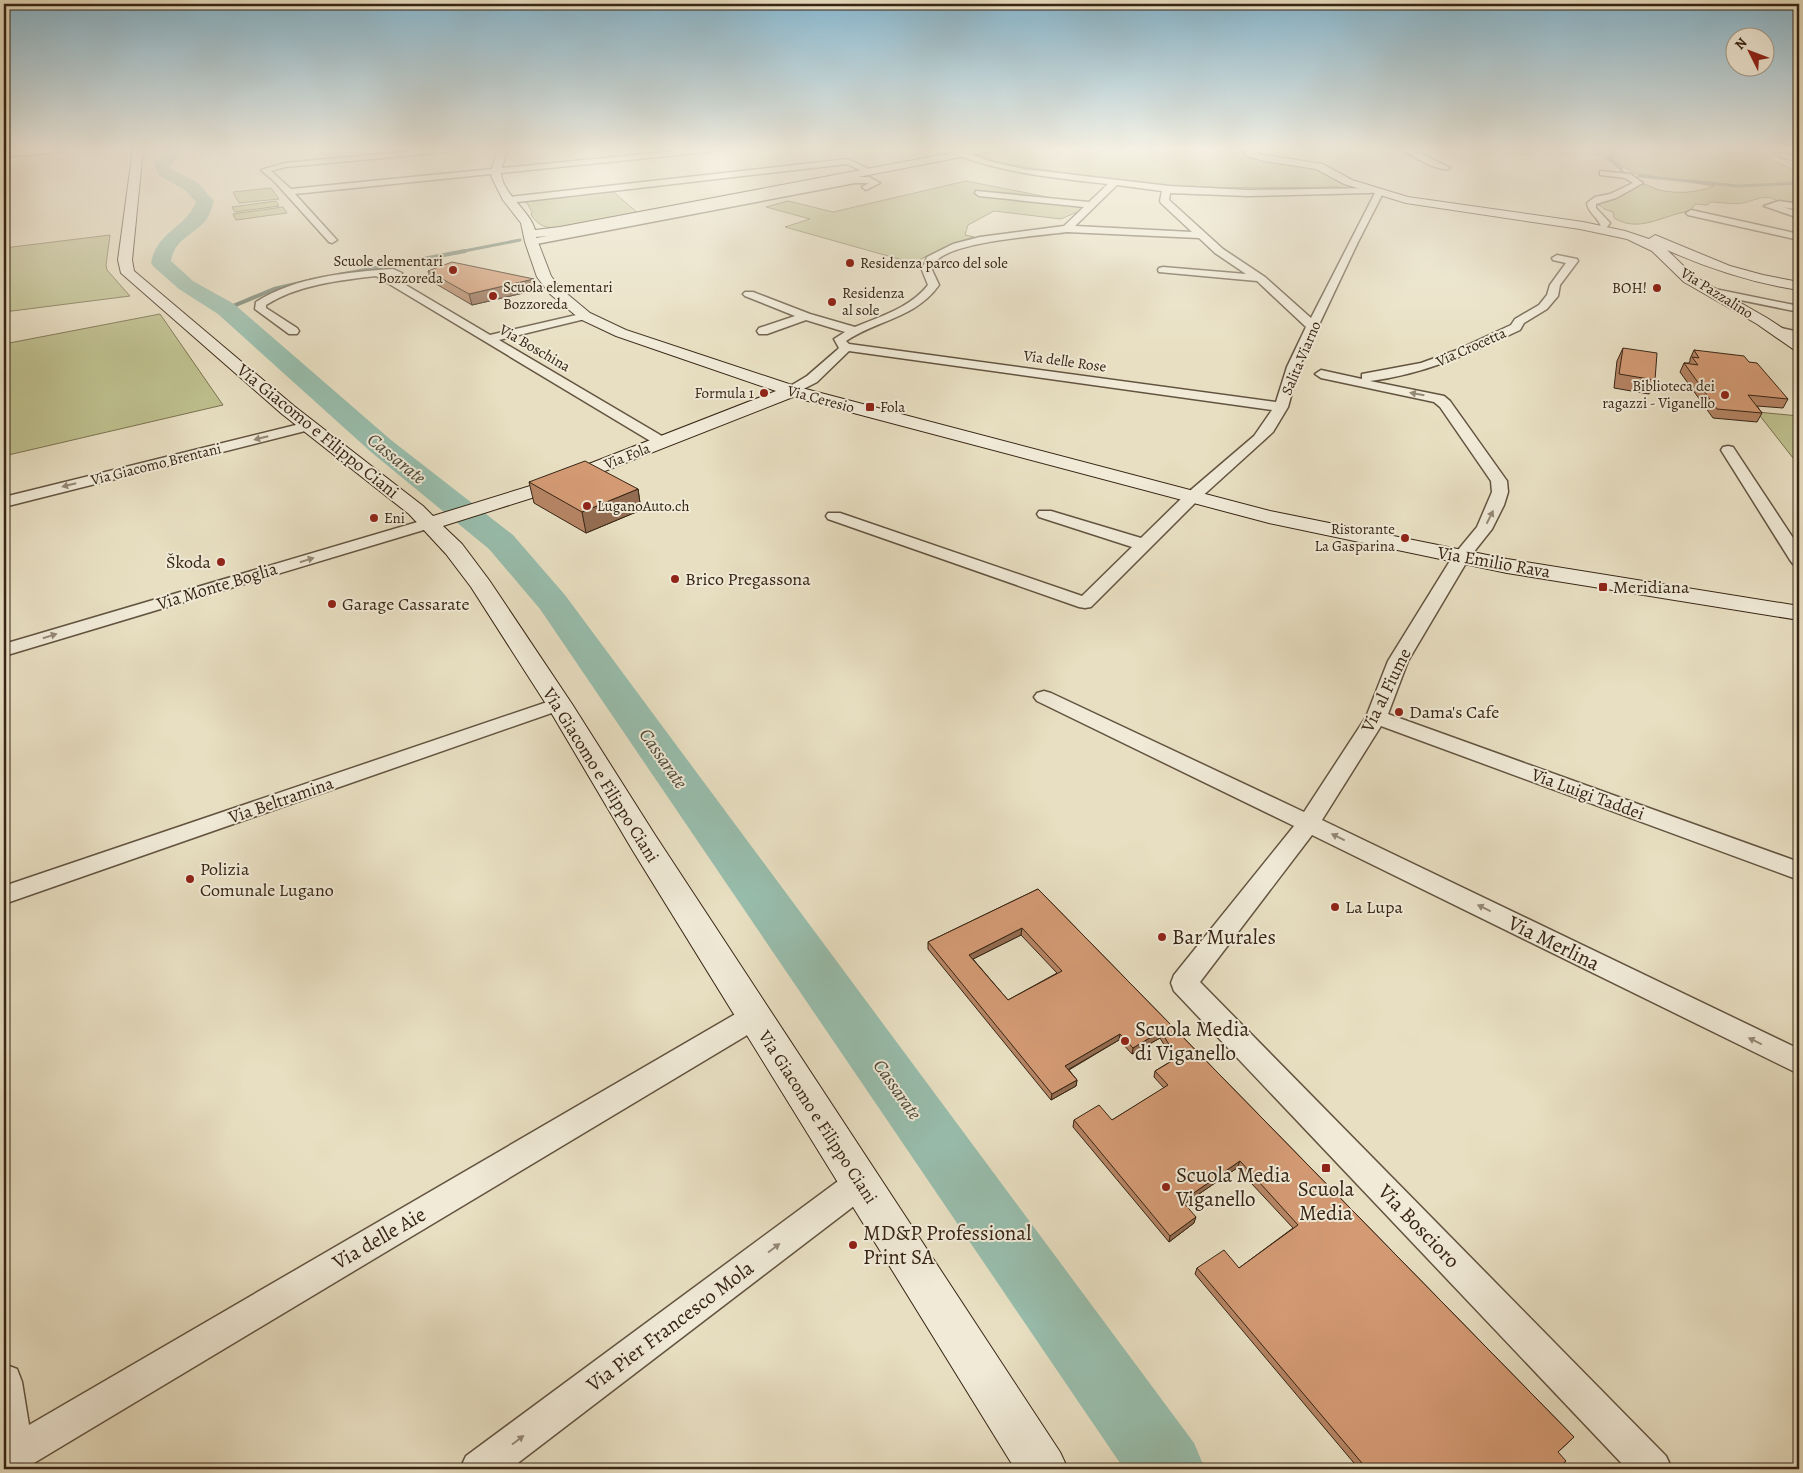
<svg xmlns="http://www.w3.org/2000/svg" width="1803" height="1473" viewBox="0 0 1803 1473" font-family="Alegreya,serif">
<rect width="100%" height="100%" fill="#e8dfc2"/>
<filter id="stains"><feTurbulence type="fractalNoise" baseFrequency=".004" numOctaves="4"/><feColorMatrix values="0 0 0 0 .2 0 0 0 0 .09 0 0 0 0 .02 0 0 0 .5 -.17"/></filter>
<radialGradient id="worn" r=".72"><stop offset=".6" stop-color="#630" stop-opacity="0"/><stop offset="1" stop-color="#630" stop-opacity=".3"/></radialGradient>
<!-- green -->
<g fill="#bec08e" stroke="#7a7251">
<path d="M1000,149H1243L1241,151L1251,158L1313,167L1358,188C1350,191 1340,186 1331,187C1285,188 1240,188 1195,187L1192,189L1084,179L1074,174L1000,163L975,154Z"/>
<path d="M1469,149H1550L1524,156L1500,150L1484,155Z"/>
<path d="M1553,149H1799V152L1791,153L1790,156H1764L1792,169H1799V201L1778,202C1767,192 1754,201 1743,203C1734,205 1720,202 1711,202L1707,205L1695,204L1691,211C1664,214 1640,234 1614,218L1613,212L1604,209L1601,206L1596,204L1643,184C1649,185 1653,188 1659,190C1677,194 1697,193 1714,186L1632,173L1630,170C1620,167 1613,159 1602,156C1584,151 1562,155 1543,153Z"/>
<path d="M966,181L1083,204L1079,207L1084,209L1061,219L994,211L968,225L965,235L974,237L951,244L913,263L785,227L810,219L766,207L788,201L833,212Z"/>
<path d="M271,188L279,199L239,203L233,192Z"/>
<path d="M610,189L638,213L557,228C543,228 539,225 531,215L532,212L527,203L521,201Z"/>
<path d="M276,201L279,206L235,212L232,207Z"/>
<path d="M283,207L287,213L236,220L233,214Z"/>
<path d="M110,235L106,265L107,270L130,296L4,312V248Z"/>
<path d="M160,314L223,405L4,456V344Z"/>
<path d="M1757,412L1799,416V459L1793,458Z"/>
</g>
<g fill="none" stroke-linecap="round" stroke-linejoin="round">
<!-- stream-far1 -->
<g stroke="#71806f" stroke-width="3">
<path d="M1623,174L1621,169L1609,159L1614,151L1624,149"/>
<path d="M1639,176L1738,186L1799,183"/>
<path d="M459,252L520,240"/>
</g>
<!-- stream -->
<g stroke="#71806f" stroke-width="4">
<path d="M339,275L465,251"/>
<path d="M226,309L274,289L313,280"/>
</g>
<!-- river -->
<path fill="#98bdac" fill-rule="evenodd" d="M171,149H187L170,166L171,169L198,183L214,201C212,207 210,215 206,220C193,236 175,238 171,261L193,281L234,304L391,440L513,535L565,595L1194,1443L1205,1469H1124L540,609L489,549L371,452L218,314L179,289L154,267L151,263C157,231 185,229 196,202L186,191L159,175L154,166L157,159Z"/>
<!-- street casing -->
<g stroke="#635440" stroke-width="3">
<g id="street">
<path d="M435,149H462L458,151L285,167L271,171L291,189L696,149H720L716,151L295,194L335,238L337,240L332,243L329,242L274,181L261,170L285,163Z"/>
<path d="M958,149H966L967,153L992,162L1024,169L1169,186L1248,190L1373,188V192L1370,193L1248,196L1170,193L1169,200L1223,249L1265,277L1311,318L1375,193L1379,190L1383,193L1358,242L1299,367L1288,407L1273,432L1197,501L1091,607L1085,608L1079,607L828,519L826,516L828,513H840L1082,596L1132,547L1039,517L1037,514L1039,511H1051L1141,538L1185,495L1254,436L1272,410L849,351L817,382L792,395L787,394L785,391L787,388L807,376L837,350L839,348L834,339L845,332L806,320L767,334H759L757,331L759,328L795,316L745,296L743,294L745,292H753L810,314L855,327C881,316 910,308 928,285L922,270L927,257L953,244L980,237L1064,226L1084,207L979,196L975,193L976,191L1089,202L1108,184C1058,178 1008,174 960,156ZM1117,185L1162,191L1160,201L1161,203L1192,232L1075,226ZM1067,232L1199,238L1215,253L1246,274L1163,267L1159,268L1158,270L1159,272L1257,281L1306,327L1287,367L1276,402L849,344L846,341C877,320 916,318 939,285L932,270C934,266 934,262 937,260C957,241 1038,236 1067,232Z"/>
<path d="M1403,149H1412L1450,168C1442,174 1411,156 1403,149Z"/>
<path d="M1780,153L1799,157V161L1780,157Z"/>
<path d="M848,159L873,171L866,173L847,164L509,203L505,200L509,197Z"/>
<path d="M1600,171L1630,174L1643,183L1616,198L1596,204V208L1610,223L1607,227H1601C1599,218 1588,213 1587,203L1595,197L1610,194L1633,183L1625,178L1600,175Z"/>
<path d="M855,177H869L880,183L866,190L862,187L869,183H855L531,245L526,242L531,239L658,215L655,212L660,209L667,212L678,211Z"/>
<path d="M1779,201L1799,204V210L1783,207L1799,212V218L1764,206Z"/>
<path d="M1691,210L1799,234V240L1688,215L1686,213Z"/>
<path d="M1557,255L1577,259L1578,261L1560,285L1558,296L1547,309L1524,323L1520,330C1471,353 1425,374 1370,381L1444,396L1450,401L1507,481L1508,492L1504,505L1492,529L1469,558L1408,661L1388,714L1799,862V880L1381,726L1322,820L1799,1049V1074L1312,835L1200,982L1666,1456L1672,1469H1627L1174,991L1171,983L1174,975L1294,826L1037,701L1034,697L1037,693L1044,691L1051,693L1304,812L1366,717L1388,661L1453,556L1477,527L1492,492L1491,481L1440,407L1434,402L1321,378L1315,374L1321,370L1362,379V374L1421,363L1457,350L1511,325L1515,319L1539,305L1547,295L1550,285L1566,263L1553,260L1552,258Z"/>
<path d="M393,269L402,273L399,281L490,335L585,313L589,314L591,316L589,318L499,340L667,439L669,442L667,445H657L376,276C340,280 297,285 266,305V308L297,328L299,331L297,334H289L255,309L256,302C295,277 348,272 393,269Z"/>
<path d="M1710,288L1799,306V312L1706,293L1705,291L1706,289Z"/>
<path d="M1777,327L1799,332V340L1773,334L1771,331Z"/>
<path d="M308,422L313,423L315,426L313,429L4,507V497Z"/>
<path d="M1728,446L1733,447L1799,547V565L1793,564L1790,560L1721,450L1723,447Z"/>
<path d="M431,518L437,520L439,523L437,526L4,656V644Z"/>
<path d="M559,698L566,700L569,704L566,708L4,904V886Z"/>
<path d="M754,1006L764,1009L768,1017L764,1025L24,1469H4V1364L17,1369L22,1382L29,1425L744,1009Z"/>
<path d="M860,1168L871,1173L876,1183L871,1193L510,1469H460L466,1456L849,1173Z"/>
</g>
</g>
<!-- secondary casing -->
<g stroke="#372514" stroke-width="2">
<g id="secondary">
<path d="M32,149H73L68,152L4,157V151Z"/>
<path d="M133,149H143L132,260L134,271L294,406L423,506L433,516L540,483L776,391L616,336L580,319L550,294L537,277L525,242L521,223L503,200L492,178L491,171L498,149H508C506,156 502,165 501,172C501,193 530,210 535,230L560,227L972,149H992L987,152L560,235L536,237L551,276L560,288L590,313L626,330L798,387L1270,511L1507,559L1799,606V620L1507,573L1269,523L793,397L554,491L443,526L462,544L489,580L572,704L655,835L1060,1452L1068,1469H1015L633,851L546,704L471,587L446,554L409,514L282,414L121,273L118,260Z"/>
<path d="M1250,149H1262L1258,153L1265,155L1323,164L1352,180L1408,197L1583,222L1625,231L1649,239L1655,235L1730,266L1763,275L1799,282V290C1753,283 1710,269 1667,250L1694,276L1767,318L1799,339V351L1793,349L1757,324L1684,282L1652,251L1627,239L1580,229L1406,203L1344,184L1316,169L1263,161L1245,155L1244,153Z"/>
</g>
</g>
<!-- street -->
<use href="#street" fill="#f0ead7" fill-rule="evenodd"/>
<!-- secondary -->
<use href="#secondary" fill="#f0ead7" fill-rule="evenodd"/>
</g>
<!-- wall -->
<g fill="#b58464" stroke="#372514" fill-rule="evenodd">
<path d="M428,271L534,279L536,290L472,305L431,281Z"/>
<path d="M1623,348L1655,380L1649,394L1614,388L1617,361Z"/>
<path d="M1694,350L1749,362L1788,399L1783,408L1757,406L1762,413L1757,422L1713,418L1680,372L1684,363H1689L1690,361V359Z"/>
<path d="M529,482L638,489L641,510L586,533L534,503Z"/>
<path d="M1038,889L1574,1437L1558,1452V1469H1359L1195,1274L1197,1268H1239L1293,1228L1237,1168L1184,1204L1194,1223L1169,1242L1073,1127L1074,1120H1112L1164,1088L1154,1077L1155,1071L1173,1060L1160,1038L1132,1054L1119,1040L1069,1070L1077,1080L1076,1086L1051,1100L928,949V942ZM1021,935L1057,973L1008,1000L973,959Z"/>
</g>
<!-- shaded-wall -->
<g fill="#946c51" stroke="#372514">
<path d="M534,279L536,290L472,305L469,294Z"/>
<path d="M638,489L641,510L586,533L582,512Z"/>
<path d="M1022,928L1021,935L969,961V955Z"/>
<path d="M1161,1031L1160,1038L1132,1054L1133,1048Z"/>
<path d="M1120,1034L1119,1040L1064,1072L1065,1066Z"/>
<path d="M1077,1080L1076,1086L1051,1100L1052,1094Z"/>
<path d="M1240,1161L1237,1168L1180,1207L1182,1201Z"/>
<path d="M1196,1217L1194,1223L1169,1242L1170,1236Z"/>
</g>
<!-- building -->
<g fill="#d39a74" stroke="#372514" fill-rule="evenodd">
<path d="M452,262L534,279L469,294L428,271Z"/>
<path d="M1623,348L1657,353L1655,380L1619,374Z"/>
<path d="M1694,350L1744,356L1749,362L1757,363L1788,399L1748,395L1762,413L1717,409L1684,363L1698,365L1692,357L1699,358Z"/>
<path d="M585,461L638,489L582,512L529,482Z"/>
<path d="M1038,889L1574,1437L1558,1452L1566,1461L1557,1469H1367L1197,1268L1224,1250L1239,1268L1298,1225L1240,1161L1182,1201L1196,1217L1170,1236L1074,1120L1099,1105L1112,1120L1168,1085L1155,1071L1177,1058L1161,1031L1133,1048L1120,1034L1065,1066L1077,1080L1052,1094L928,942ZM1022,928L1062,971L1008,1000L969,955Z"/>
</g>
<!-- one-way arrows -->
<defs><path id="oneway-solid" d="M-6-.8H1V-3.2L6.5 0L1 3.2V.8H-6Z" transform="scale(1.25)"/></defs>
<g fill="#948876">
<use href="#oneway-solid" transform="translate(1417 394) rotate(-170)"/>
<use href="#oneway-solid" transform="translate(261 438) rotate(166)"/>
<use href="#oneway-solid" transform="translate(69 485) rotate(166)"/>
<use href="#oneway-solid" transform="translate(1490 517) rotate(-63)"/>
<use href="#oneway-solid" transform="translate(307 560) rotate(-17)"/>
<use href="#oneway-solid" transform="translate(50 636) rotate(-17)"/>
<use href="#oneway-solid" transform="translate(1338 837) rotate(-154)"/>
<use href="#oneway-solid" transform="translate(1484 908) rotate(-154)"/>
<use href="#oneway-solid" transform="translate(1755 1041) rotate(-154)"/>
<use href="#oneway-solid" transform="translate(774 1248) rotate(-37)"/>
<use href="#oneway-solid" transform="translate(518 1440) rotate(-37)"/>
</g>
<!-- sky -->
<linearGradient id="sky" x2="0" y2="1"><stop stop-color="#88b8d0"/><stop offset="0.42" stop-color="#f5f1e4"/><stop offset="1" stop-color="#f5f1e4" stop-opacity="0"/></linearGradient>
<rect width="1803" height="355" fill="url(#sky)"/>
<!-- markers -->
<g fill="#8f2418" stroke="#f0ead7" stroke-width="2">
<circle cx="850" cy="263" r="5"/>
<circle cx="453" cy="270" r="5"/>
<circle cx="1657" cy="288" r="5"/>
<circle cx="493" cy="296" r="5"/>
<circle cx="832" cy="302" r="5"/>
<circle cx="764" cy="393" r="5"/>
<circle cx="1725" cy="395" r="5"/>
<rect x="865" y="402" width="10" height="10" rx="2.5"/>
<circle cx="587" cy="506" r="5"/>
<circle cx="374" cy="518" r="5"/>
<circle cx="1405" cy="538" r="5"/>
<circle cx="221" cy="562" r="5"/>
<circle cx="675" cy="579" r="5"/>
<rect x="1598" y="582" width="10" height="10" rx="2.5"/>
<circle cx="332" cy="604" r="5"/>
<circle cx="1399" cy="712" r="5"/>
<circle cx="190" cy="879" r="5"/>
<circle cx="1335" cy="907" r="5"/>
<circle cx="1162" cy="937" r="5"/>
<circle cx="1125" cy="1041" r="5"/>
<rect x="1321" y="1163" width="10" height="10" rx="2.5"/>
<circle cx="1166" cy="1187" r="5"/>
<circle cx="853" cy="1245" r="5"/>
</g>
<g text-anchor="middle" stroke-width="4" stroke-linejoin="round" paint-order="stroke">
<!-- far-poi labels -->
<g font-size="15" fill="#372514" stroke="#f0ead7" text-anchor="start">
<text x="443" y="266" text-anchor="end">Scuole elementari<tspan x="443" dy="17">Bozzoreda</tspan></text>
<text x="860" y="268">Residenza parco del sole</text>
<text x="503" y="292">Scuola elementari<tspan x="503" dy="17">Bozzoreda</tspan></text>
<text x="1647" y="293" text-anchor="end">BOH!</text>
<text x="842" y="298">Residenza<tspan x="842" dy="17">al sole</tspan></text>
<text x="1715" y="391" text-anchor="end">Biblioteca dei<tspan x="1715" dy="17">ragazzi - Viganello</tspan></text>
<text x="754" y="398" text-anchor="end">Formula 1</text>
<text x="880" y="412">Fola</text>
<text x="597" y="511">LuganoAuto.ch</text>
<text x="384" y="523">Eni</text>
<text x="1395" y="534" text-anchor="end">Ristorante<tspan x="1395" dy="17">La Gasparina</tspan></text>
</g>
<!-- far-street labels -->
<g font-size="15" fill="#372514" stroke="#f0ead7">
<text transform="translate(1717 293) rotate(32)" y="5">Via Pazzalino</text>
<text transform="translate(1471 347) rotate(-24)" y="5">Via Crocetta</text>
<text transform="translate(535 348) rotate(30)" y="5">Via Boschina</text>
<text transform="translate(1301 358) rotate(-67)" y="5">Salita Viarno</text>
<text transform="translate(1065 361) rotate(8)" y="5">Via delle Rose</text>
<text transform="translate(821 399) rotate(15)" y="5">Via Ceresio</text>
<text transform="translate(627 456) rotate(-21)" y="5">Via Fola</text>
<text transform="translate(156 464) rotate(-14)" y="5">Via Giacomo Brentani</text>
</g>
<!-- street labels -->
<g font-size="18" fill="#372514" stroke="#f0ead7">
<text transform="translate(318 431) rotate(39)" y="6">Via Giacomo e Filippo Ciani</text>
<text transform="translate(1494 562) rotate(10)" y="6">Via Emilio Rava</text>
<text transform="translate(217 586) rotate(-17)" y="6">Via Monte Boglia</text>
<text transform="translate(1386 690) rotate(-64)" y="6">Via al Fiume</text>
<text transform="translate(601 775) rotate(58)" y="6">Via Giacomo e Filippo Ciani</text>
<text transform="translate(1588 794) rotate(20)" y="6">Via Luigi Taddei</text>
<text transform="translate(281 800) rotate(-19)" y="6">Via Beltramina</text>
<text transform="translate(818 1117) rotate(57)" y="6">Via Giacomo e Filippo Ciani</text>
</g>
<!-- poi labels -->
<g font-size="18" fill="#372514" stroke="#f0ead7" text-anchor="start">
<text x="211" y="568" text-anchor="end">Škoda</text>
<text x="685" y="585">Brico Pregassona</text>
<text x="1613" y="593">Meridiana</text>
<text x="342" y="610">Garage Cassarate</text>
<text x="1409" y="718">Dama's Cafe</text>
<text x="200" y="875">Polizia<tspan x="200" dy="21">Comunale Lugano</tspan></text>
<text x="1345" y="913">La Lupa</text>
</g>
<!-- water labels -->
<g font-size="19" font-style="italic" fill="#4f4b3a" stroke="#f0ead7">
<text transform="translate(397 458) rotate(39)" y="7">Cassarate</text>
<text transform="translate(664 758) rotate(55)" y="7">Cassarate</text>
<text transform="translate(898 1089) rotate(55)" y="7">Cassarate</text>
</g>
<!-- near-poi labels -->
<g font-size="21" fill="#372514" stroke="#f0ead7" text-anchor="start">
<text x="1172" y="944">Bar Murales</text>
<text x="1135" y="1036">Scuola Media<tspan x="1135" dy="24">di Viganello</tspan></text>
<text x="1176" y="1182">Scuola Media<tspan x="1176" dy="24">Viganello</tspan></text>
<text x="1326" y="1196" text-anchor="middle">Scuola<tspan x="1326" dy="24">Media</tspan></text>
<text x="863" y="1240">MD&amp;P Professional<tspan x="863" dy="24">Print SA</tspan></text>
</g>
<!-- near-street labels -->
<g font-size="21" fill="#372514" stroke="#f0ead7">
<text transform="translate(1554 943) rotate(26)" y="7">Via Merlina</text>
<text transform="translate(1419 1226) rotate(46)" y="7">Via Boscioro</text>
<text transform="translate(379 1238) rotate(-30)" y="7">Via delle Aie</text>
<text transform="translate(670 1326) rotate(-37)" y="7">Via Pier Francesco Mola</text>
</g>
</g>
<!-- margin -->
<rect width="1803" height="1473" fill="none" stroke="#e8dfc2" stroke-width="20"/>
<rect x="5" y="5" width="1793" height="1463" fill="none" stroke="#372514" stroke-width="2.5"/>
<rect x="10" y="10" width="1783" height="1453" fill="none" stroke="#372514"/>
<!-- north arrow -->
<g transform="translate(1750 52) rotate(312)"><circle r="24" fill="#f0ead7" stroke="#a69b89"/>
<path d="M0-4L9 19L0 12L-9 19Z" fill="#8f2418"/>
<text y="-8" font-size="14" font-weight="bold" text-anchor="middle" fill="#372514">N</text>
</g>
<rect width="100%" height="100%" filter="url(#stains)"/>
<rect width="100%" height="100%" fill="url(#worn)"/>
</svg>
